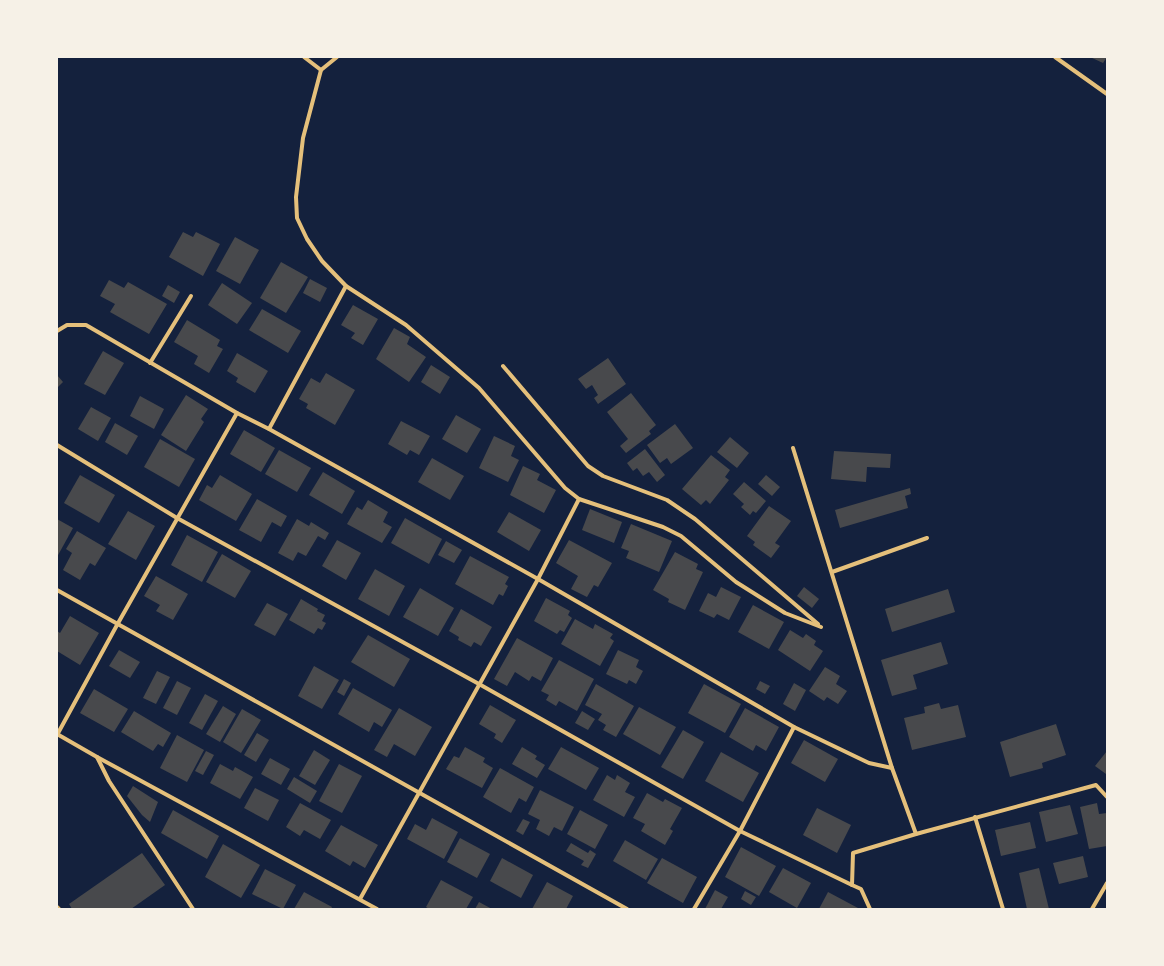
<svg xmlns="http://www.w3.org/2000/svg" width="1164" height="966" viewBox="0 0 1164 966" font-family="Overpass,sans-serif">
<rect width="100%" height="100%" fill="#14213d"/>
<!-- building -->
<g fill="#48494c">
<path d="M1090,57H1107L1103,63Z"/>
<path d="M183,232L193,237L196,232L220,244L203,276L169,257Z"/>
<path d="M235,237L259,250L240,284L216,271Z"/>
<path d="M281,262L308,277L286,313L260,298Z"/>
<path d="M310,279L327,288L320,302L303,293Z"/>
<path d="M109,280L124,288L128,282L167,304L149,334L110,312L115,304L100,296Z"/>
<path d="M222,283L252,303L237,324L208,305Z"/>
<path d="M168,285L180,292L174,303L162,296Z"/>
<path d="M353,305L378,319L363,345L351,338L355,333L341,325Z"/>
<path d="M262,309L301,331L288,353L249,330Z"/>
<path d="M187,320L220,340L217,346L223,349L209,373L194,364L198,356L174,342Z"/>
<path d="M394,328L410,337L407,344L426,357L409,382L376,359Z"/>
<path d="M103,351L124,363L105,395L84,384Z"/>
<path d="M237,353L268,371L255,393L236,382L238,378L227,371Z"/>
<path d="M608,358L626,384L598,404L594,398L598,395L592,385L586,389L578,379Z"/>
<path d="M431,365L450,377L440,394L421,382Z"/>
<path d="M326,373L355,390L335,425L306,408L308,404L299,399L311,378L320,383Z"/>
<path d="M57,375L63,382L57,388Z"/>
<path d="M631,393L656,425L649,431L651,434L626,453L620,446L628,439L607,412Z"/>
<path d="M186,395L208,409L201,419L204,422L186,451L161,435Z"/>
<path d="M140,396L164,409L154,429L130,416Z"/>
<path d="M91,407L111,418L98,441L78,429Z"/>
<path d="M456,415L481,429L467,453L442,439Z"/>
<path d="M401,421L430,436L419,455L410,450L407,455L388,444Z"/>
<path d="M115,423L138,436L127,455L105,442Z"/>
<path d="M675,424L693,448L671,464L667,458L660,463L647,445Z"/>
<path d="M244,430L275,448L261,472L230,454Z"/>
<path d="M494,436L515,446L511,456L519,460L508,482L479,468Z"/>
<path d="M730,437L749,453L737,468L717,452Z"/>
<path d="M160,439L195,459L179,487L144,467Z"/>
<path d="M645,449L665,475L657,482L649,472L643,476L637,468L633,471L627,463Z"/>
<path d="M279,450L311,468L297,492L265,474Z"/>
<path d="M834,451L891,454L890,468L867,467L866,482L831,479Z"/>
<path d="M711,455L730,470L725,477L729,480L710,504L706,500L701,505L682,489Z"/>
<path d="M432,458L464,476L450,500L418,482Z"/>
<path d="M523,466L540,474L537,480L556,490L544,513L510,495Z"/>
<path d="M323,472L355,491L342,514L309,495Z"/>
<path d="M80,475L115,495L99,523L64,503Z"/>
<path d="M220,475L252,494L236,521L199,500L207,485L212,488Z"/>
<path d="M766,475L780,487L772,496L758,484Z"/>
<path d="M744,482L766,501L756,513L753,511L750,515L741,507L744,504L733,494Z"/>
<path d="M910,488L911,494L905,496L908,508L840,528L835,510Z"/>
<path d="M257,499L287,516L281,527L272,522L261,542L239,530Z"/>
<path d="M368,500L388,512L383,522L392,527L382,543L347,524L357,507L362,510Z"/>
<path d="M769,506L791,521L775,543L780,546L771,558L753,545L755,542L747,536Z"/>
<path d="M590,509L622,522L614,543L582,530Z"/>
<path d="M128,511L155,526L136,560L108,544Z"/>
<path d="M509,512L541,530L529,551L497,532Z"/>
<path d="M405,518L442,539L429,564L391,543Z"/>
<path d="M57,519L73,528L57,557Z"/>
<path d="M297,519L309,526L311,522L329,533L325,540L318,536L306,556L298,552L293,561L278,553Z"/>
<path d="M631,524L672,541L659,572L626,558L629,551L621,548Z"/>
<path d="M77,531L106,548L95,566L90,563L80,580L63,570L72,553L66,549Z"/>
<path d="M187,535L218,552L202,582L171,565Z"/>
<path d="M337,540L361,553L346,580L322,566Z"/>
<path d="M569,540L612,563L598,587L594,585L587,597L571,589L578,576L556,563Z"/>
<path d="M446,541L462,550L454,563L438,555Z"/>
<path d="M675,552L698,564L696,569L703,572L685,610L668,602L669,599L653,590Z"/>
<path d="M222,554L251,571L235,598L206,582Z"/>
<path d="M470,556L509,577L505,584L508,586L503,596L499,594L493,605L455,584Z"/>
<path d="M375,569L405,586L389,616L358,599Z"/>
<path d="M156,576L188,594L173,620L156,611L160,605L144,596Z"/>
<path d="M721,587L741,597L729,620L717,614L714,618L699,611L708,593L716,597Z"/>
<path d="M804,587L819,599L812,608L797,596Z"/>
<path d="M420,588L454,608L438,636L403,617Z"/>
<path d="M948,589L955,612L892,632L885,609Z"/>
<path d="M546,598L570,611L568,615L572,618L564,632L560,630L557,634L534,621Z"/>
<path d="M301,599L318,609L317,611L325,615L322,621L326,623L322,630L318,628L314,634L289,620Z"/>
<path d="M267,603L288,614L275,636L254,625Z"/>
<path d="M753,605L784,622L769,649L738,632Z"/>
<path d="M461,609L492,627L481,646L474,642L471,647L458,640L459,637L449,631Z"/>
<path d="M70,616L99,633L80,665L57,651V631L60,633Z"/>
<path d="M575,619L593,629L595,624L613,634L610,638L614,641L600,666L561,644Z"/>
<path d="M790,630L803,638L806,634L816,641L814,645L823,651L810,671L778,650Z"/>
<path d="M368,635L410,659L394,687L351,662Z"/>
<path d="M517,638L553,658L541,681L532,676L529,681L515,672L507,686L494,679Z"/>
<path d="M941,642L948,664L913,675L917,689L892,696L881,660Z"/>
<path d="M119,650L140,662L130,678L109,666Z"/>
<path d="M618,650L639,660L636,667L643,671L636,684L629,680L627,684L606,674Z"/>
<path d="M559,660L594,679L577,711L559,701L556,706L546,700L549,695L541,691Z"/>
<path d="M314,666L339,680L322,709L298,696Z"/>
<path d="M825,667L840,676L836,684L847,691L838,704L827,697L824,701L809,691Z"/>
<path d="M157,671L170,677L156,704L143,698Z"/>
<path d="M344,679L351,683L344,696L337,692Z"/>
<path d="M177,681L191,688L177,715L163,708Z"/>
<path d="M760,681L770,686L765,694L756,689Z"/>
<path d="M794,683L806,690L795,711L783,704Z"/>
<path d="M596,684L634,706L616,737L603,730L606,725L598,720L602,714L585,705Z"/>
<path d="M704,684L741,704L725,733L688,713Z"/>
<path d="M353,688L392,710L382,727L374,722L369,732L338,714Z"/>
<path d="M94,689L128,709L114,732L80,713Z"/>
<path d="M205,694L218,701L202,730L189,723Z"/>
<path d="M939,703L941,709L958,705L966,737L912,750L904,718L925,713L924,707Z"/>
<path d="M490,705L516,720L502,743L494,738L496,734L479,724Z"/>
<path d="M223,706L236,714L220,742L206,734Z"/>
<path d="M639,707L676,727L660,755L623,734Z"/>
<path d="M399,708L432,727L415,756L394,744L387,757L374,750Z"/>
<path d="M745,708L779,727L766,751L756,745L753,751L729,737Z"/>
<path d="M242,709L261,720L241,753L223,742Z"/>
<path d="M134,711L171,733L163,747L158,744L153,751L121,732Z"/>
<path d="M582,711L595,719L588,730L575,723Z"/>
<path d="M1056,724L1066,755L1042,763L1043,768L1010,777L1000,742Z"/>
<path d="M683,730L704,742L683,779L661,767Z"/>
<path d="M257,733L269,740L256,762L244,755Z"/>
<path d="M177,735L204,750L187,782L160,768Z"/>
<path d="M804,740L838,759L825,782L791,763Z"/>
<path d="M465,747L485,758L483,762L493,768L482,788L446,769L454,756L459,758Z"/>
<path d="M522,747L537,756L535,759L545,765L537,778L512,764Z"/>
<path d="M561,747L599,768L586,790L548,769Z"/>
<path d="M314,750L330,760L315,785L299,776Z"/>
<path d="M206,751L214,755L203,775L195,771Z"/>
<path d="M1107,751V772L1106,774L1095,766Z"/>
<path d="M721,752L759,773L743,802L705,781Z"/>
<path d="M270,758L290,769L281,785L261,774Z"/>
<path d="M220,764L233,771L235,767L253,777L240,799L210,783Z"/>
<path d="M339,764L362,776L342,813L319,801Z"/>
<path d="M500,768L534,787L526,802L519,798L511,813L483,797Z"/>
<path d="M607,775L615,780L617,775L630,783L625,792L635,797L624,817L593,800Z"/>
<path d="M294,777L317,791L310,803L287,789Z"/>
<path d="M133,786L158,802L150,822L142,815L127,796Z"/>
<path d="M255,788L279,800L268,821L244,808Z"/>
<path d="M540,790L574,807L562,831L554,827L549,836L536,829L540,820L528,814Z"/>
<path d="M647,793L663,802L665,799L682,808L670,829L673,831L665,845L641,831L645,824L633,818Z"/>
<path d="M300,803L331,820L320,839L304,830L300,836L286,827Z"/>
<path d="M1097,803L1099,814L1107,813V846L1089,849L1080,807Z"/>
<path d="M1070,805L1078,834L1046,842L1039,812Z"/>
<path d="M817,808L851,825L837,853L803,835Z"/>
<path d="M173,810L219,836L207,859L161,833Z"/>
<path d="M580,810L608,825L595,849L567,834Z"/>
<path d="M432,818L458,832L444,859L407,839L415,824L426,830Z"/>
<path d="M523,819L530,822L523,835L516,831Z"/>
<path d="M1030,822L1036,848L1001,856L995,830Z"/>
<path d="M341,825L378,845L365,868L353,861L350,866L325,851Z"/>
<path d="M460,838L490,854L477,878L447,862Z"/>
<path d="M625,840L658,859L646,880L613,861Z"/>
<path d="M571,843L588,853L590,850L596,854L588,868L581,865L584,861L566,851Z"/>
<path d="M223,844L260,865L241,898L205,877Z"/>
<path d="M741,847L776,866L759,896L725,877Z"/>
<path d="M142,853L165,885L131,909H72L69,904Z"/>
<path d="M1083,856L1088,877L1059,884L1053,863Z"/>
<path d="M502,858L533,875L521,898L490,881Z"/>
<path d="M662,858L697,877L683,903L647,883Z"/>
<path d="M783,868L811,883L797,908L769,892Z"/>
<path d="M1039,868L1049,909H1027L1019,873Z"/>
<path d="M265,869L296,885L283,909L252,894Z"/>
<path d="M441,880L473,897L466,909H429L426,907Z"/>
<path d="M547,882L573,896L566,909H532Z"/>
<path d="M715,890L728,897L721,909H705Z"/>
<path d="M745,891L756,897L751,905L741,899Z"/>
<path d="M304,892L332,907L331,909H294Z"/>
<path d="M828,892L858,908L857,909H819Z"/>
<path d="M479,902L492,909H475Z"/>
</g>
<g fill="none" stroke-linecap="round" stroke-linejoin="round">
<!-- minor -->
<g stroke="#e5c07b" stroke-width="4">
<path d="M304,57L321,70L337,57"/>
<path d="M1055,57L1107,94"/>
<path d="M321,70L303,138L296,197L297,218L307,239L322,261L346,286L406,325L479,388L565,488L579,499L663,527L681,536L736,582L785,613L821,627"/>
<path d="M57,331L67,325H86L237,413L269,429L538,579L794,727L869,763L892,768"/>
<path d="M150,363L191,296"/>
<path d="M503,366L588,466L603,476L667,500L695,519L818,624"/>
<path d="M269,429L346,286"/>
<path d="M57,445L177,518L479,684L740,831L852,885"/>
<path d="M793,448L892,768L916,834L1096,785L1107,797"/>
<path d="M832,572L927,538"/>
<path d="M57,590L627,909"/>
<path d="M57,734L97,757L109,781L193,909"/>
<path d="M57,735L117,625L237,413"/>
<path d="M97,757L377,909"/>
<path d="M975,817L1003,909"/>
<path d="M360,899L538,579L579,499"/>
<path d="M57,907L59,909"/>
<path d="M694,909L740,831L794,727"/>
<path d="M870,909L861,889L852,885L853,853L916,834"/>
<path d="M1092,909L1107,883"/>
</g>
</g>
<!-- border -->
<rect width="1164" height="966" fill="none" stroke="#f6f1e7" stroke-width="116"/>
</svg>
